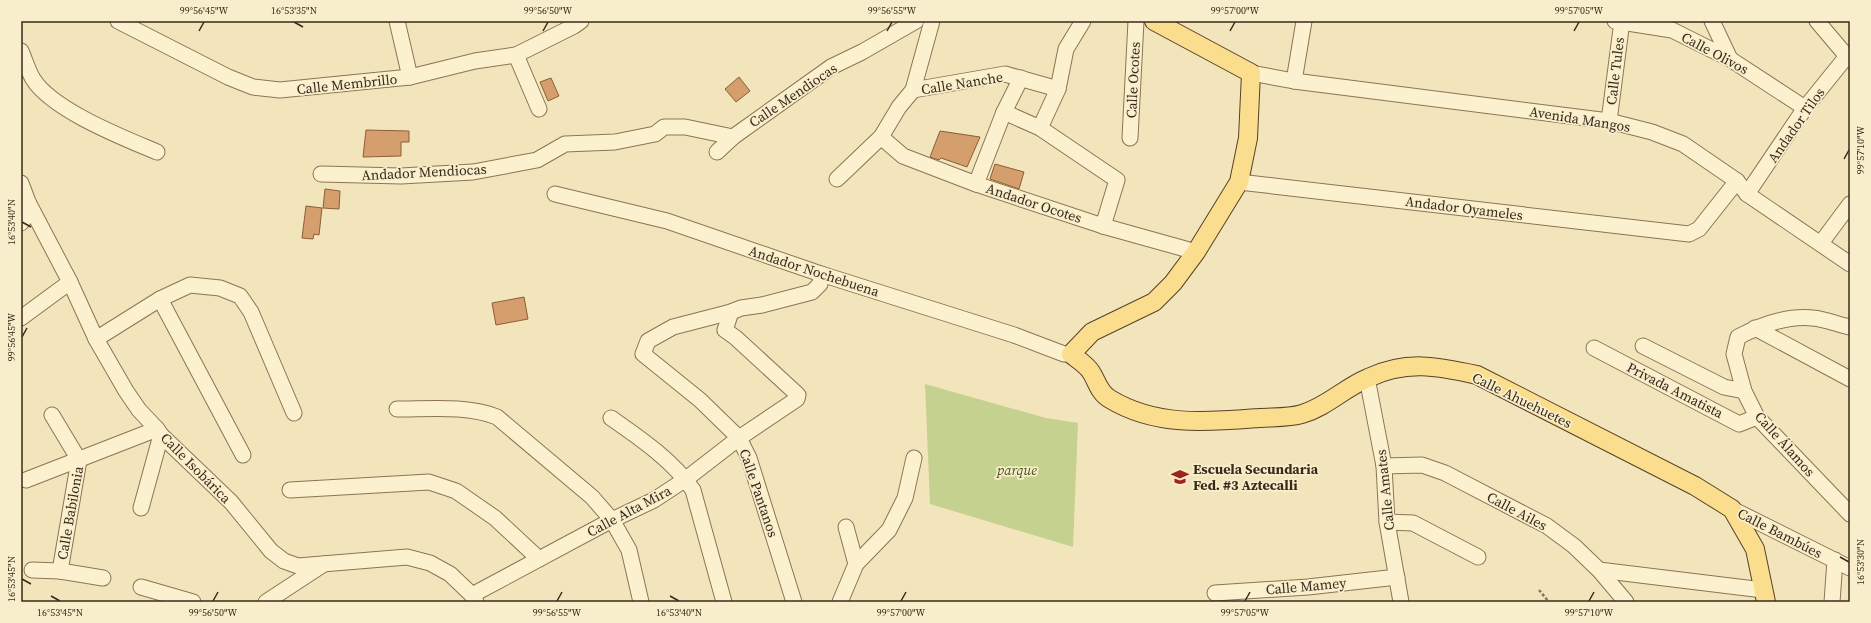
<svg xmlns="http://www.w3.org/2000/svg" width="1871" height="623" viewBox="0 0 1871 623" font-family="'Source Serif 4',serif">
<rect width="100%" height="100%" fill="#f2e5bb"/>
<!-- green -->
<path fill="#c5d18f" d="M925,384L1046,418L1078,423L1073,547L930,504Z"/>
<!-- building -->
<g fill="#d49e6d" stroke="#8c5e37">
<path d="M739,77L750,91L736,102L725,89Z"/>
<path d="M551,78L559,96L548,101L540,82Z"/>
<path d="M366,130L409,131V142H401V156L363,157Z"/>
<path d="M940,131L980,137L967,167L941,158L939,160L930,157Z"/>
<path d="M995,164L1024,172L1019,189L990,179Z"/>
<path d="M325,189L340,191L339,209L323,208Z"/>
<path d="M306,206L322,208L319,235L314,234L313,239L302,238Z"/>
<path d="M524,297L528,319L496,325L492,303Z"/>
</g>
<g fill="none" stroke-linecap="round" stroke-linejoin="round">
<!-- minor casing -->
<g stroke="#8b7454" stroke-width="17">
<g id="minor">
<path d="M118,21L228,77L253,87L280,90L410,77L475,61L516,55L574,26L581,21"/>
<path d="M397,21L410,77"/>
<path d="M1615,21L1672,30L1730,59L1805,108"/>
<path d="M1712,21L1730,59"/>
<path d="M1817,21L1850,60"/>
<path d="M21,51C25,60 28,71 33,79C52,110 124,138 157,152"/>
<path d="M516,55L539,109"/>
<path d="M1251,73L1294,81L1609,121L1652,132L1683,144L1737,181L1747,194L1850,264"/>
<path d="M1294,81L1304,21"/>
<path d="M913,90L1005,74L1058,89"/>
<path d="M1004,112L1040,128L1117,180L1103,226"/>
<path d="M1609,121L1622,21"/>
<path d="M1040,128L1058,89L1066,49L1083,21"/>
<path d="M881,137L903,156L976,184L1103,226L1196,252"/>
<path d="M1130,138L1136,21"/>
<path d="M717,152L733,137L831,67L862,52L916,21"/>
<path d="M321,174L401,176L473,172L537,160L565,144L615,142L655,134L664,127H685L733,137"/>
<path d="M837,179L881,137L899,107L913,90L932,21"/>
<path d="M1239,182L1689,234L1699,229L1737,181"/>
<path d="M21,183L28,202L70,282L96,339L126,391L139,410L157,429L161,435L231,502L271,551L284,561L298,566L407,557L430,563L450,574L472,595L476,602"/>
<path d="M976,184L1004,112L1021,78"/>
<path d="M555,194L667,221L821,274L1014,335L1064,354H1071"/>
<path d="M1747,194L1805,108L1847,56"/>
<path d="M21,223L29,213L28,202"/>
<path d="M1821,243L1850,204"/>
<path d="M160,299L243,455"/>
<path d="M21,318L70,282"/>
<path d="M1850,327C1838,325 1826,319 1813,318C1787,315 1761,325 1738,337L1734,354L1744,391L1757,417L1850,514"/>
<path d="M1755,328L1850,379"/>
<path d="M96,339L160,299L190,285L220,288L240,296L251,312L294,413"/>
<path d="M1643,346L1724,387L1744,391"/>
<path d="M1594,348L1739,424L1757,417"/>
<path d="M1367,378L1384,466L1387,522L1401,602"/>
<path d="M397,409C428,409 468,405 497,417L592,497L612,520L629,550L641,602"/>
<path d="M52,415L79,460L60,571"/>
<path d="M611,418C641,439 672,460 693,490L724,602"/>
<path d="M1384,466L1422,465L1445,473L1547,526L1574,546L1599,570L1626,602"/>
<path d="M26,480L157,429"/>
<path d="M290,490L429,482L456,491L495,518L539,559"/>
<path d="M141,508L161,435"/>
<path d="M1732,509L1850,568"/>
<path d="M1387,522L1413,523L1478,557"/>
<path d="M846,527L856,564"/>
<path d="M32,570L60,571L103,578"/>
<path d="M1599,570L1763,590"/>
<path d="M141,587L193,602"/>
<path d="M1215,593L1308,587L1397,577"/>
<path d="M472,595L612,520L654,500L686,479L739,438L797,399L798,395L736,338L725,330L731,312"/>
<path d="M266,602L324,564"/>
<path d="M794,602L749,458L739,438L700,400L643,354L648,341L673,327L731,312L741,308L762,305L812,292L820,284L821,274"/>
<path d="M840,602L856,564L889,530L905,498L914,458"/>
<path d="M1832,602L1835,560"/>
</g>
</g>
<!-- major casing -->
<g stroke="#584129" stroke-width="20">
<path id="major" d="M1154,21L1251,73L1248,138L1239,182L1196,252L1173,283L1154,302L1092,332L1071,354C1077,359 1087,365 1091,372C1097,381 1099,393 1110,399C1156,427 1208,422 1259,418C1273,417 1289,418 1302,414C1328,406 1344,388 1368,378C1406,360 1437,366 1477,375L1695,486L1732,509L1755,549L1766,602"/>
</g>
<!-- path -->
<path stroke="#8b7454" stroke-width="2.5" stroke-dasharray="3 2" stroke-linecap="butt" d="M1539,590L1549,602"/>
<!-- minor -->
<use href="#minor" stroke="#fcf1cf" stroke-width="15"/>
<!-- major -->
<use href="#major" stroke="#fade8e" stroke-width="18"/>
</g>
<!-- ticks -->
<path fill="none" stroke="#382a1a" stroke-width="1.5" d="M294,22L303,27M199,31L204,22M543,31L548,22M887,31L892,22M1230,31L1235,22M1574,31L1579,22M1844,159L1849,150M22,222L31,227M22,337L27,328M1840,557L1849,562M22,579L31,584M51,596L60,601M670,596L679,601M213,601L218,592M557,601L562,592M901,601L906,592M1245,601L1250,592M1589,601L1594,592"/>
<!-- icons -->
<defs>
<g id="school-bare" transform="scale(1.38)"><path d="M0-5L7-2L0 1L-7-2ZM-4 1L0 2.5L4 1V4Q0 6-4 4Z" fill="#a0241e" stroke="#f9eecc" stroke-width="2.5" paint-order="stroke"/></g>
</defs>
<g fill-rule="evenodd">
<use href="#school-bare" x="1180" y="477"/>
</g>
<g text-anchor="middle" stroke-width="3.5" stroke-linejoin="round" paint-order="stroke">
<!-- street labels -->
<g font-size="14" fill="#382a1a" stroke="#f9eecc">
<text transform="translate(1715 53) rotate(28)" y="5">Calle Olivos</text>
<text transform="translate(1615 71) rotate(-83)" y="5">Calle Tules</text>
<text transform="translate(1133 80) rotate(-87)" y="5">Calle Ocotes</text>
<text transform="translate(962 83) rotate(-9)" y="5">Calle Nanche</text>
<text transform="translate(347 84) rotate(-6)" y="5">Calle Membrillo</text>
<text transform="translate(793 95) rotate(-34)" y="5">Calle Mendiocas</text>
<text transform="translate(1580 119) rotate(9)" y="5">Avenida Mangos</text>
<text transform="translate(1796 125) rotate(-55)" y="5">Andador Tilos</text>
<text transform="translate(424 172) rotate(-3)" y="5">Andador Mendiocas</text>
<text transform="translate(1034 203) rotate(18)" y="5">Andador Ocotes</text>
<text transform="translate(1464 208) rotate(7)" y="5">Andador Oyameles</text>
<text transform="translate(814 271) rotate(18)" y="5">Andador Nochebuena</text>
<text transform="translate(1675 390) rotate(27)" y="5">Privada Amatista</text>
<text transform="translate(1522 400) rotate(26)" y="5">Calle Ahuehuetes</text>
<text transform="translate(1785 444) rotate(48)" y="5">Calle Álamos</text>
<text transform="translate(196 468) rotate(45)" y="5">Calle Isobárica</text>
<text transform="translate(1385 490) rotate(-96)" y="5">Calle Amates</text>
<text transform="translate(759 493) rotate(71)" y="5">Calle Pantanos</text>
<text transform="translate(629 511) rotate(-28)" y="5">Calle Alta Mira</text>
<text transform="translate(1517 511) rotate(28)" y="5">Calle Ailes</text>
<text transform="translate(70 513) rotate(-80)" y="5">Calle Babilonia</text>
<text transform="translate(1780 533) rotate(27)" y="5">Calle Bambúes</text>
<text transform="translate(1306 586) rotate(-5)" y="5">Calle Mamey</text>
</g>
<!-- poi labels -->
<g font-size="14" font-weight="bold" fill="#382a1a" stroke="#f9eecc" text-anchor="start">
<text x="1193" y="474">Escuela Secundaria<tspan x="1193" dy="16">Fed. #3 Aztecalli</tspan></text>
</g>
<!-- park labels -->
<g font-size="14" font-style="italic" fill="#46571e" stroke="#f9eecc">
<text x="1017" y="475">parque</text>
</g>
</g>
<!-- border -->
<rect width="1871" height="623" fill="none" stroke="#f9eecc" stroke-width="44"/>
<rect x="22" y="22" width="1827" height="579" fill="none" stroke="#382a1a" stroke-width="1.5"/>
<g font-size="10" text-anchor="middle" fill="#382a1a">
<text x="204" y="14">99°56'45"W</text>
<text x="294" y="14">16°53'35"N</text>
<text x="548" y="14">99°56'50"W</text>
<text x="892" y="14">99°56'55"W</text>
<text x="1235" y="14">99°57'00"W</text>
<text x="1579" y="14">99°57'05"W</text>
<text transform="translate(1860 150) rotate(-90)" y="4">99°57'10"W</text>
<text transform="translate(11 222) rotate(-90)" y="4">16°53'40"N</text>
<text transform="translate(11 337) rotate(-90)" y="4">99°56'45"W</text>
<text transform="translate(1860 562) rotate(-90)" y="4">16°53'30"N</text>
<text transform="translate(11 579) rotate(-90)" y="4">16°53'45"N</text>
<text x="60" y="616">16°53'45"N</text>
<text x="213" y="616">99°56'50"W</text>
<text x="557" y="616">99°56'55"W</text>
<text x="679" y="616">16°53'40"N</text>
<text x="901" y="616">99°57'00"W</text>
<text x="1245" y="616">99°57'05"W</text>
<text x="1589" y="616">99°57'10"W</text>
</g>
</svg>
